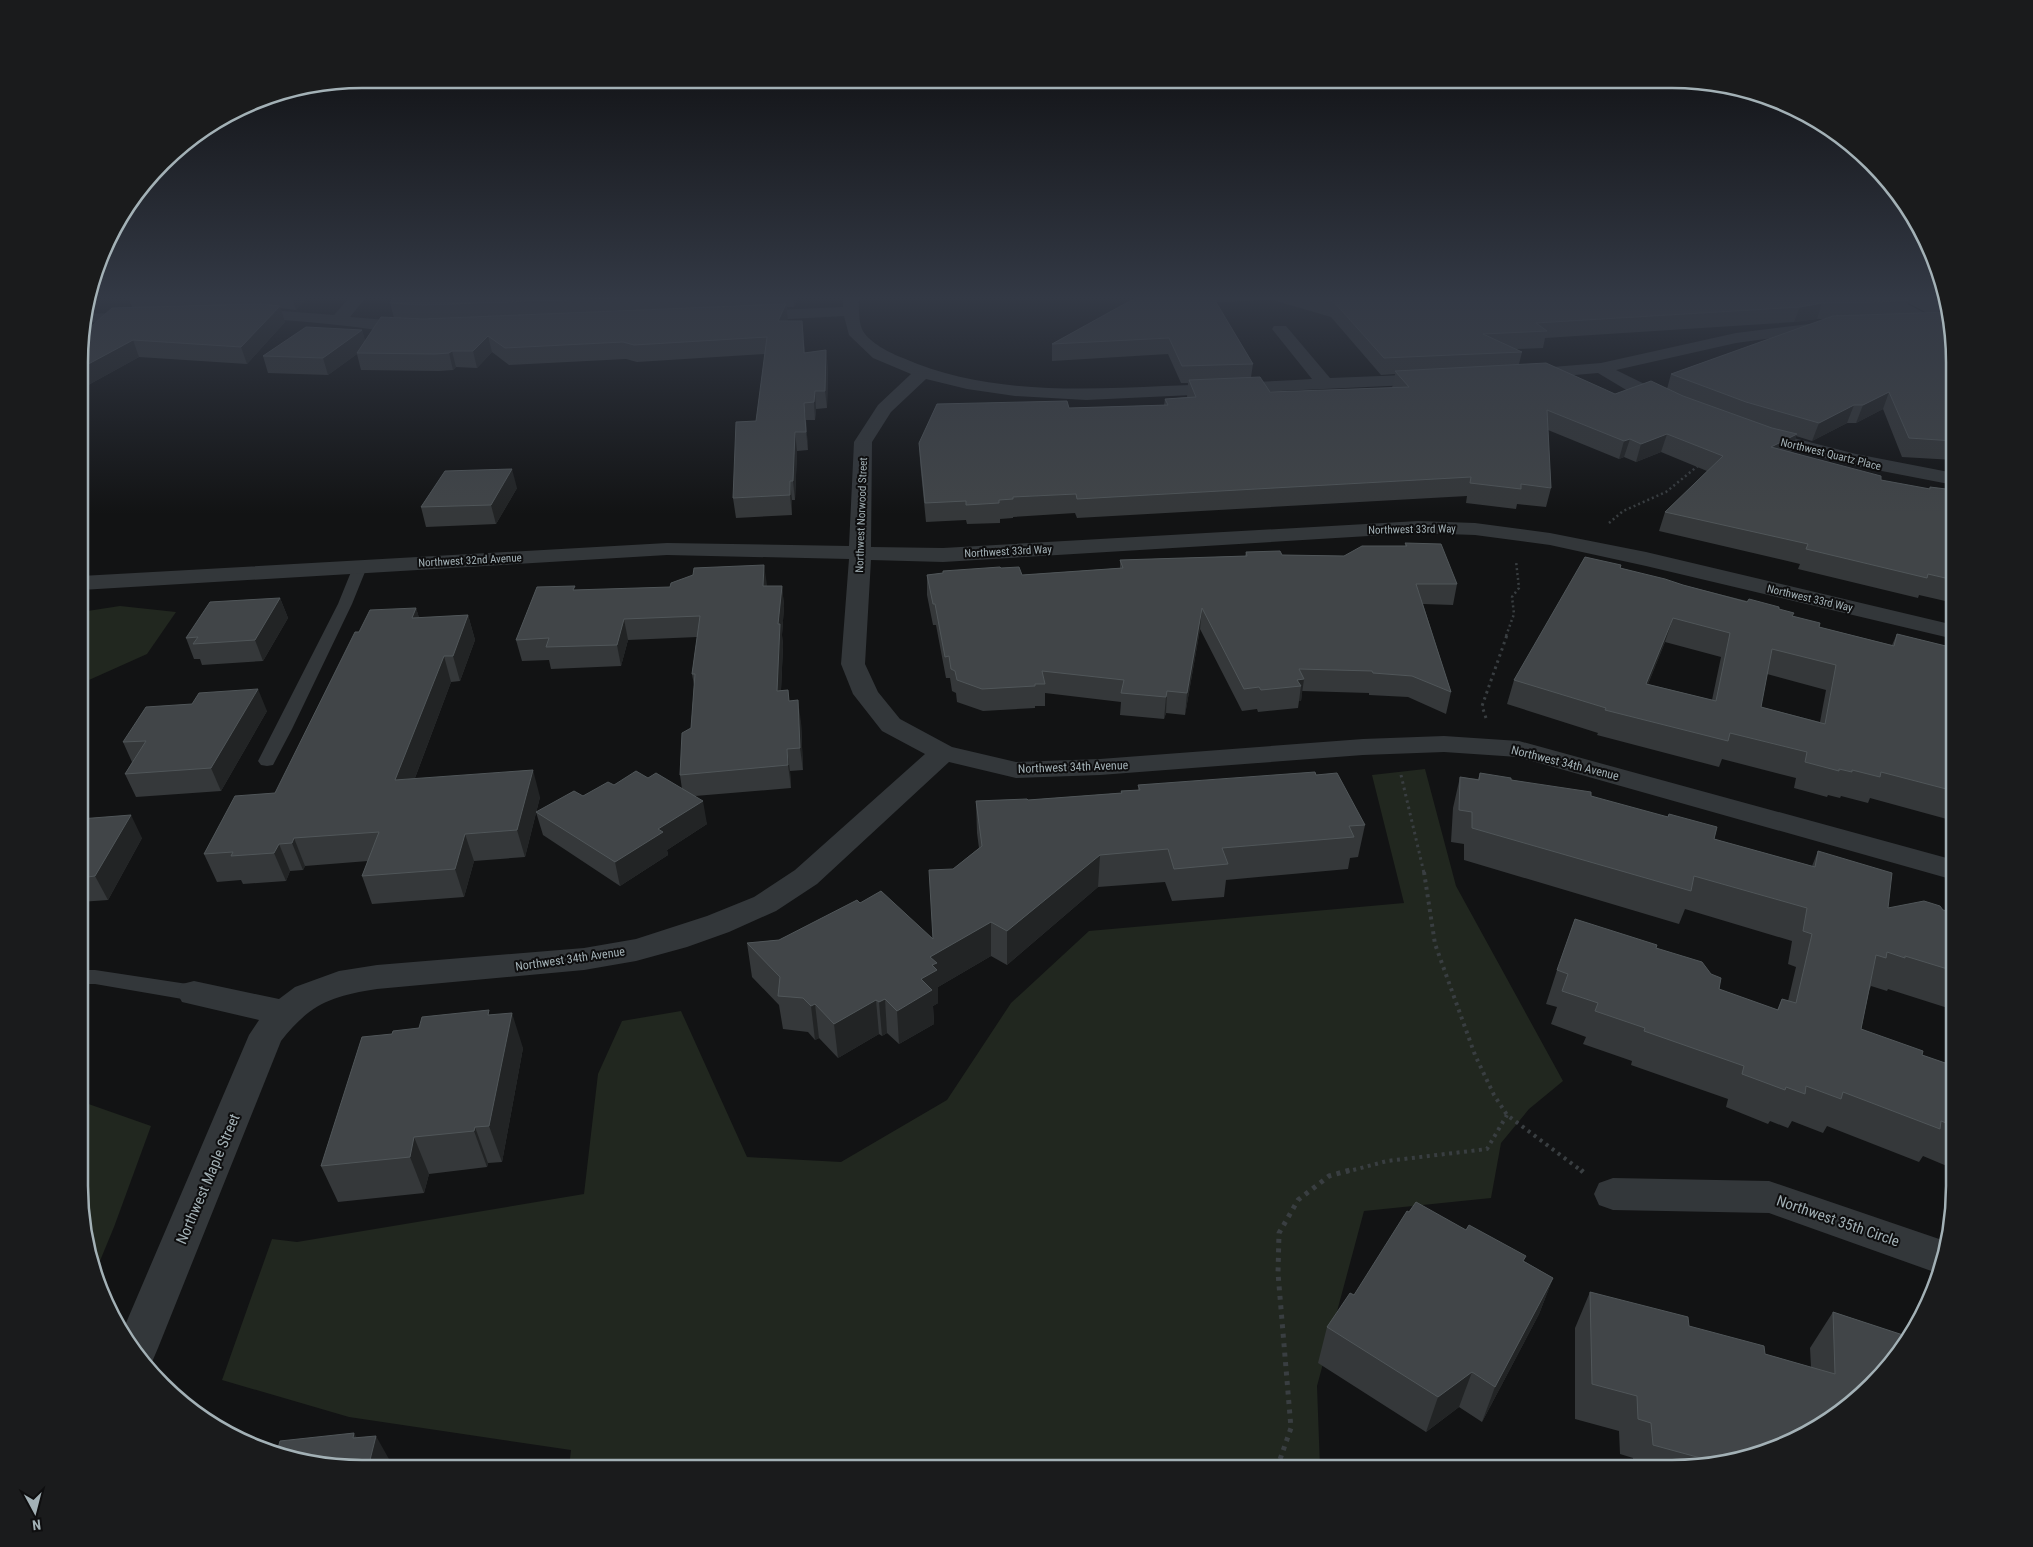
<svg xmlns="http://www.w3.org/2000/svg" width="2033" height="1547" viewBox="0 0 2033 1547" font-family="'Roboto Condensed',sans-serif">
<rect width="100%" height="100%" fill="#121314"/>
<!-- green -->
<g fill="#21271f">
<path d="M120,606L176,612L147,654L80,684L81,612Z"/>
<path d="M1425,769L1456,886L1563,1081L1529,1109L1501,1143L1491,1198L1364,1211L1317,1386L1320,1468H569L571,1450L349,1417L222,1380L272,1239L297,1242L584,1194L598,1074L622,1021L681,1011L747,1157L841,1162L947,1100L1011,1003L1089,931L1404,903L1372,775Z"/>
<path d="M80,1101L151,1126L114,1227L97,1268L79,1204Z"/>
</g>
<g fill="none" stroke-linecap="round" stroke-linejoin="round">
<!-- path-far3 -->
<g stroke="#393e41" stroke-width="2.5" stroke-dasharray="2 3" stroke-linecap="butt">
<path d="M1609,523L1623,511L1666,492L1699,465"/>
<path d="M1506,636L1514,614L1512,597L1519,588L1516,561"/>
</g>
<!-- path-far2 -->
<g stroke="#393e41" stroke-width="3" stroke-dasharray="2.5 4" stroke-linecap="butt">
<path d="M1486,718L1482,706L1507,635"/>
<path d="M1401,775L1424,873"/>
</g>
<!-- path-far1 -->
<g stroke="#393e41" stroke-width="4" stroke-dasharray="3 4.5" stroke-linecap="butt">
<path d="M1424,872L1435,944L1475,1055L1494,1095L1507,1115L1583,1172"/>
<path d="M1346,1172L1387,1161L1487,1149L1507,1115"/>
</g>
<!-- path -->
<g stroke="#393e41" stroke-width="5" stroke-dasharray="4 5.5" stroke-linecap="butt">
<path d="M1581,1170L1583,1172"/>
<path d="M1277,1468L1291,1428L1278,1273L1279,1233L1298,1200L1329,1176L1350,1170"/>
</g>
<!-- lane -->
<g fill="#33373a" fill-rule="evenodd">
<path d="M360,563L367,567L352,604L292,729L273,765L267,766L261,765L258,761L338,604L353,567Z"/>
<path d="M80,970H95L194,985L201,988L205,993L201,998L194,1001L95,984H80Z"/>
</g>
<!-- street -->
<g fill="#33373a" fill-rule="evenodd">
<path d="M350,297H366L350,317L411,322L417,324L419,327L417,330C398,335 374,329 356,327C319,323 282,319 245,318L240,316L237,313L240,310L245,308L334,315Z"/>
<path d="M843,297H859C859,307 858,322 863,331C870,343 890,353 903,358C985,394 1077,390 1164,386C1214,384 1263,382 1312,379L1272,329L1274,326H1286L1330,378L1431,374L1437,375L1440,379L1437,383L1431,384L1086,400L1015,396L967,389L926,379L891,412L872,442L871,547L943,548L1418,521L1475,523L1550,533L1646,552L1954,625V639L1646,566L1550,545L1475,535L1418,533L943,562L871,560L865,664L878,692L900,719L952,747L1016,762L1100,759L1363,739L1444,736L1519,741L1954,860V880L1518,757L1444,752L1363,755L1100,775L1016,778L949,762L817,884L776,911L729,932L687,947L636,961L584,970L377,989C331,996 310,1004 281,1041L158,1348L152,1362L149,1363L123,1330L249,1035L259,1020L182,1002L177,993L182,984L194,981L279,999L295,987L339,971L377,965L584,948L636,939L707,916L754,897L795,870L925,754L882,731L853,694L841,664L849,559L667,555L81,590V576L667,543L849,546L854,442L878,405L911,374L873,358L849,335L844,316L751,321L745,319L743,316L745,313L751,311L843,307Z"/>
<path d="M1875,297H1894L1950,326L1951,338L1944,336L1878,300Z"/>
<path d="M139,312L145,314L147,317L145,320L82,323L85,314Z"/>
<path d="M1834,321L1840,323L1842,326L1840,329L1736,343L1616,370L1675,399L1678,403L1675,407L1669,408L1628,391L1598,373L1528,379L1522,378L1519,374L1522,370L1528,369L1601,363L1736,333Z"/>
<path d="M1758,429L1856,454L1954,473V485L1856,466L1751,439L1749,435L1751,431Z"/>
<path d="M1613,1178L1769,1181L1945,1241L1937,1273L1769,1213L1613,1210L1599,1205L1594,1194L1599,1183Z"/>
</g>
</g>
<!-- wall -->
<g fill="#35383a" fill-rule="evenodd">
<path d="M128,297H308L296,310L280,308L285,322L247,364L139,357L81,389L132,307Z"/>
<path d="M394,297H799L794,307H787V321H802L805,353L828,367L827,408L816,409L815,420H806L808,450L797,451L795,500H792V515L736,518L733,498L756,421L765,354L637,362L626,359L509,365L492,352L477,368L456,367L453,370L439,371L361,370L357,354L328,375L268,373L263,356L362,330L365,341L394,318L390,303Z"/>
<path d="M1137,297H1946L1954,362V460L1902,457L1883,409L1856,423H1847L1812,441L1796,436L1791,452L1881,480L1929,489L1930,487L1954,490V603L1919,595L1918,598L1798,569L1800,564L1659,531L1665,512L1707,471L1661,452L1636,462L1624,457L1619,459L1548,430L1551,488L1546,507L1517,504L1516,509L1466,503L1467,496L1077,518L1075,513L1013,517V518L1000,519V523L967,524L966,520L926,522L920,462L919,443L1069,408L1164,405L1165,399L1187,397L1188,383H1181L1168,354L1052,361V344ZM1273,300L1331,317L1381,375L1395,374L1392,388L1270,392L1251,377L1253,364L1216,302ZM1908,303L1927,313L1904,314ZM1817,319H1826L1671,374L1667,389L1615,394L1519,364L1522,352L1516,349L1543,348L1545,338L1794,322Z"/>
<path d="M517,488L496,524L426,527L421,507Z"/>
<path d="M1405,543L1457,584L1453,605L1423,604L1451,692L1446,714L1408,697L1369,695V693L1302,691L1301,701H1299L1298,708L1258,712L1257,709L1242,711L1200,629L1185,715L1166,713L1164,719L1120,715L1121,702L1045,693V706H1035V708L983,711L957,702L956,693L952,691L950,678H946L936,625H933L927,595V575L1001,568L1022,575L1120,568V560L1245,556L1246,552L1282,555L1344,556L1405,546Z"/>
<path d="M1621,565V568L1683,585L1779,609L1792,616L1819,627L1892,645L1897,634L1954,648V821L1870,798L1868,803L1841,796L1840,798L1828,795L1827,797L1794,788L1796,778L1722,759L1719,767L1597,735L1598,733L1507,704L1514,680ZM1665,642L1721,657L1712,700L1648,684ZM1767,674L1826,690L1820,722L1761,707Z"/>
<path d="M767,586H782L784,606L782,635L783,646L781,690H788L789,701L801,722L803,770L790,771L791,788L695,796L707,824L667,850L668,855L620,886L543,835L536,812L614,785L648,778L682,789L680,775L691,728L694,685L692,674L697,637L628,640L621,666L551,669L549,660L522,661L516,640L576,590Z"/>
<path d="M280,598L288,618L263,661L202,665L200,659H194L186,638Z"/>
<path d="M416,608L419,618L468,615L475,640L460,681L451,682L415,778L540,797L525,857L474,861L464,897L372,904L362,876L368,861L305,866L303,870L290,871L286,881L243,884L241,880L217,882L204,854L275,793L359,632Z"/>
<path d="M192,704L267,711L221,791L136,797L125,774L132,762L123,742Z"/>
<path d="M1480,773L1591,796L1714,839L1812,866L1818,851L1888,908L1943,910L1954,913V1010L1888,989L1887,991L1871,986L1869,991L1861,1029L1922,1055L1954,1066V1169L1923,1156L1919,1162L1827,1126L1823,1133L1792,1121L1788,1128L1770,1121L1768,1124L1726,1107L1728,1099L1631,1065L1632,1061L1583,1044L1586,1037L1551,1024L1557,1007L1546,1004L1557,970L1656,948L1719,989L1777,1010L1782,999L1788,1001L1796,967L1788,964L1792,941L1685,909L1679,924L1464,860V844L1451,842L1453,808L1460,777L1478,779Z"/>
<path d="M1316,775L1365,825L1358,857L1350,858L1348,869L1226,880L1224,897L1172,901L1165,882L1098,887L1007,965L991,956L938,987V1003L933,1006L934,1024L899,1044L887,1033L882,1036L879,1034L838,1058L819,1038L815,1040L808,1032L783,1029L779,1005L752,977L747,943L779,940L860,903L933,939L953,869L979,848L977,833L976,801L1028,800L1121,793V791L1138,790V785Z"/>
<path d="M80,819L142,838L108,900L80,902Z"/>
<path d="M491,1015L523,1048L502,1162L488,1163L487,1167L429,1174L424,1193L338,1202L321,1166L392,1034L419,1028Z"/>
<path d="M1524,1261L1553,1278L1539,1314L1482,1422L1459,1407L1426,1432L1318,1363L1327,1327L1354,1295Z"/>
<path d="M1590,1292L1689,1326L1765,1354L1811,1367L1810,1348L1833,1312L1906,1336L1727,1463L1671,1468H1633V1458L1620,1454L1619,1431L1575,1419V1328Z"/>
</g>
<!-- shaded-wall -->
<g fill="#222425">
<path d="M292,297H308L296,310Z"/>
<path d="M793,297H799L794,307Z"/>
<path d="M1822,303L1817,319L1794,322L1800,307Z"/>
<path d="M786,304L788,320L780,338L778,321Z"/>
<path d="M280,306L285,322L247,364L241,347Z"/>
<path d="M802,321L804,337L805,370L804,353Z"/>
<path d="M362,330L367,347L357,353V354L328,375L323,358Z"/>
<path d="M488,336L492,352L477,368L473,351Z"/>
<path d="M133,340L139,357L81,389V368Z"/>
<path d="M826,350L828,367L827,408L825,391Z"/>
<path d="M452,351L456,367L453,370L449,353Z"/>
<path d="M815,391L816,409L815,420L814,402Z"/>
<path d="M1889,392L1883,409L1856,423L1863,405Z"/>
<path d="M804,403L806,420L808,450L806,432Z"/>
<path d="M1854,405L1847,423L1812,441L1819,423Z"/>
<path d="M795,432L797,451L795,500L793,481Z"/>
<path d="M1667,434L1661,452L1636,462L1641,444Z"/>
<path d="M1797,434L1791,452L1771,447Z"/>
<path d="M1630,439L1624,457L1619,459L1624,441Z"/>
<path d="M512,469L517,488L496,524L491,505Z"/>
<path d="M790,481L792,500V515L790,495Z"/>
<path d="M764,565L767,585L765,607L763,586Z"/>
<path d="M782,586L784,606L782,635L783,646L780,713L777,691L778,624Z"/>
<path d="M280,598L288,618L263,661L255,640Z"/>
<path d="M416,608L424,633L412,618Z"/>
<path d="M1202,608L1200,629L1185,715L1187,693Z"/>
<path d="M468,615L475,640L460,681L453,656Z"/>
<path d="M1673,618L1665,642L1638,709L1646,684Z"/>
<path d="M624,619L628,640L621,666L617,645Z"/>
<path d="M444,656L451,682L404,807L395,780Z"/>
<path d="M1304,679L1301,701H1299L1301,686L1297,680Z"/>
<path d="M258,689L267,711L221,791L211,768Z"/>
<path d="M1167,691L1166,713L1164,719L1166,697Z"/>
<path d="M798,700L801,722L803,770L800,748Z"/>
<path d="M787,749L790,771L791,788L788,765Z"/>
<path d="M533,770L540,797L525,857L517,830Z"/>
<path d="M703,801L707,824L667,850L668,855L620,886L615,862L658,829Z"/>
<path d="M131,815L142,838L108,900L95,876Z"/>
<path d="M465,834L474,861L464,897L455,869Z"/>
<path d="M294,838L305,866L303,870L292,843Z"/>
<path d="M279,844L290,871L286,881L274,853Z"/>
<path d="M1100,855L1098,887L1007,965V931Z"/>
<path d="M991,922V956L938,987V1003L933,1006L934,1024L899,1044L897,1011L921,979L930,957Z"/>
<path d="M885,999L887,1033L882,1036L879,1002Z"/>
<path d="M876,1000L879,1034L838,1058L834,1024Z"/>
<path d="M815,1004L819,1038L815,1040L811,1006Z"/>
<path d="M512,1013L523,1048L502,1162L489,1126Z"/>
<path d="M475,1127L488,1163L487,1167L474,1131Z"/>
<path d="M414,1137L429,1174L424,1193L410,1157Z"/>
<path d="M1553,1278L1539,1314L1482,1422L1495,1387Z"/>
<path d="M1472,1372L1459,1407L1426,1432L1438,1397Z"/>
<path d="M354,1433L370,1461L376,1436L394,1468H368L353,1438Z"/>
</g>
<!-- building -->
<g fill="#414548" stroke="#505659" fill-rule="evenodd">
<path d="M394,297H644L423,305L390,303Z"/>
<path d="M1137,297H1213L1253,364L1182,366L1169,338L1052,344Z"/>
<path d="M1319,297H1903L1909,301L1822,303L1800,307L1536,323L1547,331L1483,334L1522,352L1384,358L1333,301Z"/>
<path d="M1933,297H1946V299H1938Z"/>
<path d="M260,304L280,306L241,347L133,340L81,368V334L85,332L112,308Z"/>
<path d="M786,304L778,321H802L804,353L826,350L825,391H815L814,402L804,403L806,432H795L793,481H790V495L733,498L736,422L756,421L767,337L634,345L623,342L505,348L488,336L473,351H452L449,353L435,354L357,353L381,317L423,319Z"/>
<path d="M1948,312L1954,362V441L1909,438L1889,392L1863,405H1854L1819,423L1746,402L1671,374L1833,316Z"/>
<path d="M306,327L362,330L323,358L263,356Z"/>
<path d="M1546,363L1615,394L1651,381L1683,396L1772,428L1797,434L1771,447L1881,476V480L1930,489V487L1954,490V580L1928,574L1927,578L1806,549L1808,544L1665,512L1723,456L1667,434L1641,444L1630,439L1624,441L1547,410L1551,488L1521,484V489L1470,483L1471,477L1077,499L1076,494L1013,497V499L999,500V503L966,505V501L925,503L919,443L937,404L1067,401L1069,408L1168,405L1165,399L1196,397L1189,380L1260,377L1270,392L1409,387L1395,371Z"/>
<path d="M512,469L491,505L421,507L445,471Z"/>
<path d="M1405,543L1441,544L1457,584H1416L1451,692L1412,676L1373,673L1372,671L1299,669L1304,679L1297,680L1301,686L1261,690L1259,687L1244,689L1202,608L1187,693L1167,691L1166,697L1121,693L1124,680L1042,671L1045,684H1035V686L982,689L957,680L955,671L951,669L949,656L945,657L935,604H933L927,575L943,573V571L1000,567L1001,568L1019,567L1022,575L1123,568L1120,560L1247,556L1246,552L1280,551L1282,555L1344,556L1362,546H1407Z"/>
<path d="M1585,557L1621,565L1620,568L1665,579L1683,585L1747,602L1749,599L1779,607V609L1794,613L1792,616L1820,623L1819,627L1894,646L1897,634L1954,648V791L1881,772L1880,777L1852,770V772L1839,769V771L1805,762L1807,752L1730,733L1728,741L1605,710L1606,708L1514,680ZM1673,618L1730,633L1716,701L1646,684ZM1772,649L1836,665L1825,724L1761,707Z"/>
<path d="M764,565L763,586H782L778,624H780L777,691L788,690L789,701L798,700L800,748L787,749L788,765L680,775L682,733L691,728L695,674H692L700,616L624,619L617,645L546,647L549,638L516,640L537,587L575,586L573,590L670,587L671,583L693,575L694,568Z"/>
<path d="M280,598L255,640L193,644L198,637L186,638L210,602Z"/>
<path d="M416,608L412,618L468,615L453,656H444L395,780L533,770L517,830L465,834L455,869L362,876L379,832L294,838L292,843L279,844L274,853L231,856L233,852L204,854L235,796L275,793L355,632H359L370,610Z"/>
<path d="M258,689L211,768L125,774L146,741L123,742L146,707L192,704L199,693Z"/>
<path d="M636,771L648,778L656,773L703,801L658,829L663,832L615,862L536,812L574,791L583,796L608,782L614,785Z"/>
<path d="M1315,772L1316,775L1337,773L1365,825L1349,826L1354,837L1222,848L1228,864L1174,869L1168,849L1100,855L1007,931L991,922L930,957L937,963L932,965L937,970L921,979L932,990L897,1011L885,999L879,1002L876,1000L834,1024L815,1004L811,1006L803,998L778,996L780,977L747,943L779,940L857,900L860,903L881,891L933,939L929,870L953,869L982,846L976,801L1027,799L1028,800L1122,793L1121,791L1140,790L1138,785Z"/>
<path d="M1480,773L1511,778V780L1591,792V796L1668,817L1669,814L1717,827L1714,839L1815,867L1818,851L1892,873L1888,908L1924,901L1940,906L1943,910L1954,913V971L1905,956V958L1887,952L1886,958L1876,955L1861,1029L1923,1051L1922,1055L1954,1066V1126L1941,1121L1940,1129L1843,1092L1841,1099L1806,1086L1805,1094L1786,1087L1785,1090L1742,1074L1744,1066L1644,1031L1645,1028L1595,1011L1598,1003L1562,991L1568,974L1557,970L1575,919L1657,945L1656,948L1702,962L1711,974L1721,978L1719,989L1778,1010L1782,999L1796,1003L1812,934L1803,931L1807,908L1694,876L1691,891L1472,828V812L1459,810L1460,777L1479,780Z"/>
<path d="M131,815L95,876L80,878V819Z"/>
<path d="M489,1010L488,1015L512,1013L489,1126L475,1127L474,1131L414,1137L410,1157L321,1166L362,1037L392,1034L393,1031L419,1028L422,1017Z"/>
<path d="M1416,1202L1466,1230L1469,1225L1526,1256L1523,1261L1553,1278L1495,1387L1472,1372L1438,1397L1327,1327L1350,1293L1354,1295L1407,1211L1409,1212Z"/>
<path d="M1590,1292L1688,1317L1689,1326L1764,1346L1765,1354L1835,1374L1833,1312L1906,1336L1884,1372L1796,1439L1727,1463L1709,1465L1708,1460L1653,1445L1651,1423L1638,1419L1637,1396L1592,1384Z"/>
<path d="M354,1433L353,1438L376,1436L368,1468H344L277,1452L280,1441Z"/>
</g>
<!-- sky -->
<linearGradient id="sky" x2="0" y2="1"><stop stop-color="#0a0a0b"/><stop offset="0.58" stop-color="#333945"/><stop offset="1" stop-color="#333945" stop-opacity="0"/></linearGradient>
<rect width="2033" height="514" fill="url(#sky)"/>
<g text-anchor="middle" stroke-width="4" stroke-linejoin="round" paint-order="stroke">
<!-- far-street labels -->
<g font-size="11" fill="#a3b1b6" stroke="#0e0e0f">
<text transform="translate(1831 454) rotate(14)" y="4">Northwest Quartz Place</text>
<text transform="translate(861 515) rotate(-88)" y="4">Northwest Norwood Street</text>
<text transform="translate(1412 529) rotate(-1)" y="4">Northwest 33rd Way</text>
<text transform="translate(1008 551) rotate(-3)" y="4">Northwest 33rd Way</text>
<text transform="translate(470 560) rotate(-3)" y="4">Northwest 32nd Avenue</text>
<text transform="translate(1810 598) rotate(13)" y="4">Northwest 33rd Way</text>
</g>
<!-- street labels -->
<g font-size="12" fill="#a3b1b6" stroke="#0e0e0f">
<text transform="translate(1565 763) rotate(14)" y="4">Northwest 34th Avenue</text>
<text transform="translate(1073 767) rotate(-2)" y="4">Northwest 34th Avenue</text>
<text transform="translate(570 959) rotate(-8)" y="4">Northwest 34th Avenue</text>
</g>
<!-- near-street labels -->
<g font-size="15" fill="#a3b1b6" stroke="#0e0e0f">
<text transform="translate(208 1179) rotate(-67)" y="5">Northwest Maple Street</text>
<text transform="translate(1838 1221) rotate(19)" y="5">Northwest 35th Circle</text>
</g>
</g>
<!-- crop -->
<path d="M0 0H2033V1547H0ZM362 88H1672A274 274 0 0 1 1946 362V1186A274 274 0 0 1 1672 1460H362A274 274 0 0 1 88 1186V362A274 274 0 0 1 362 88Z" fill="#1a1b1c" fill-rule="evenodd"/>
<path fill="none" stroke="#a3b1b6" stroke-width="2.5" d="M362 88H1672A274 274 0 0 1 1946 362V1186A274 274 0 0 1 1672 1460H362A274 274 0 0 1 88 1186V362A274 274 0 0 1 362 88Z"/>
<!-- north arrow -->
<g transform="translate(35 1512) rotate(173)" stroke="#0e0e0f" stroke-width="4" paint-order="stroke">
<path d="M0-4L9 19L0 12L-9 19Z" fill="#a3b1b6"/>
<text y="-8" font-size="14" font-weight="bold" text-anchor="middle" fill="#a3b1b6">N</text>
</g>
</svg>
